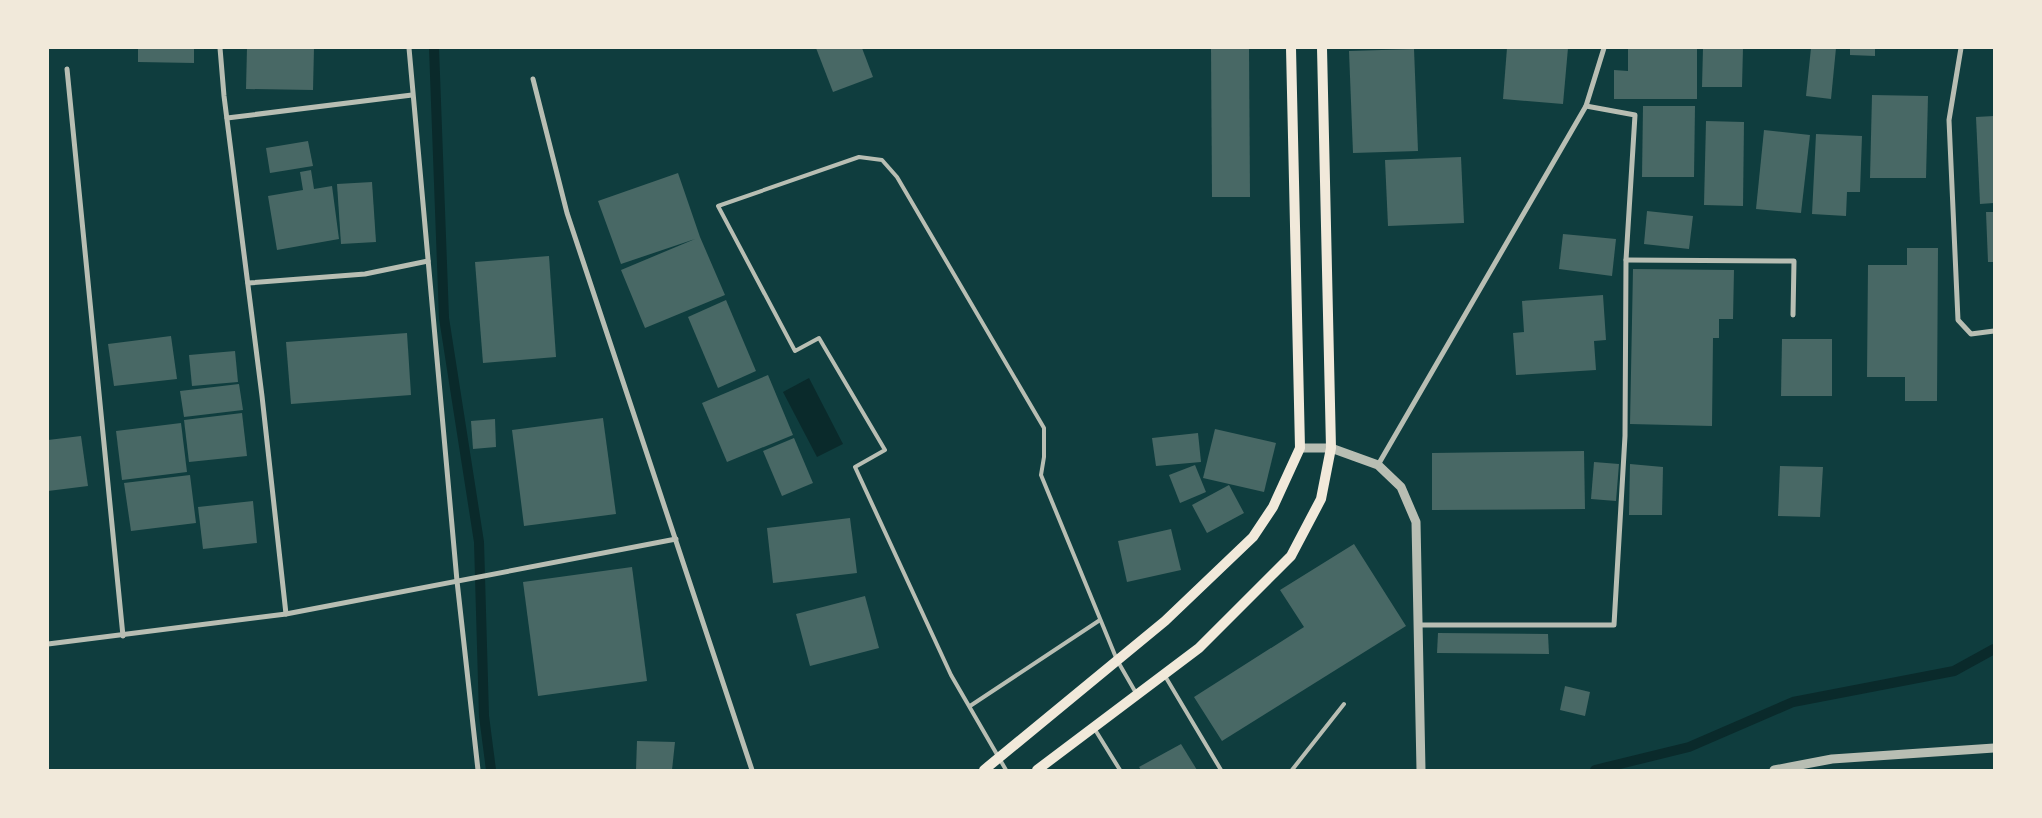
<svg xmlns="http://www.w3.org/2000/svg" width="2042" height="818" viewBox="0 0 2042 818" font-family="'Nunito Sans',sans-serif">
<rect width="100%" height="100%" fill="#0f3d3e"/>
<!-- water -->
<path fill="#0a2a2b" d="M809,378L843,444L817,457L783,392Z"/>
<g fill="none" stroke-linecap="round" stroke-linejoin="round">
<!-- stream -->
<g stroke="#0a2a2b" stroke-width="10">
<path d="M434,48L444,318L479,542L484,716L491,770"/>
<path d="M1595,770L1689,747L1793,702L1954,671L1994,649"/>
</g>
</g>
<!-- building -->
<g fill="#486865">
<path d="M138,48H194V63L138,62Z"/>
<path d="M247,48H314L313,90L246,89Z"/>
<path d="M816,48H862L873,77L833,92Z"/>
<path d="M1211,48H1249L1250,197H1212Z"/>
<path d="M1507,48H1568L1563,104L1503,99Z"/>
<path d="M1628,48H1697V99H1614V70L1628,71Z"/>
<path d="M1703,48H1743L1742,87H1702Z"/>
<path d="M1811,48H1836L1831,99L1806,96Z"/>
<path d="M1850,48H1875V56L1850,55Z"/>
<path d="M1414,49L1418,151L1353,153L1349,51Z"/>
<path d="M1872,95L1928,96L1926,178H1870Z"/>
<path d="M1643,106H1695L1694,177H1642Z"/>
<path d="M1994,116V203L1980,204L1976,117Z"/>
<path d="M1706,121L1744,122L1743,206L1704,205Z"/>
<path d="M1764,130L1810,135L1801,213L1756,209Z"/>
<path d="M1816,134L1862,136L1860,192H1847L1846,216L1812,214Z"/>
<path d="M308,141L313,166L270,173L266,148Z"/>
<path d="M1461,157L1464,223L1388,226L1385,160Z"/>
<path d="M311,170L314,189L332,186L339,239L277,250L268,196L303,190L300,172Z"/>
<path d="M678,173L700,237L725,295L645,328L621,270L695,239L621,264L598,201Z"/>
<path d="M372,182L376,242L341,244L337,184Z"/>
<path d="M1647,211L1693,216L1689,249L1644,244Z"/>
<path d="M1986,212H1994V262H1988Z"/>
<path d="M1563,234L1616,239L1612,276L1559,269Z"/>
<path d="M1907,248H1938L1937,401H1905V377H1867L1868,265H1907Z"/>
<path d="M549,256L556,357L483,363L475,262Z"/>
<path d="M1633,269L1734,270L1733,319H1719V338H1713L1712,426L1630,424Z"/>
<path d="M1603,295L1606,340L1594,341L1596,370L1516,375L1513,333L1524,332L1522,301Z"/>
<path d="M726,300L756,371L718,388L688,317Z"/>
<path d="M407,333L411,395L291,404L286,342Z"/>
<path d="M171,336L177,379L114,386L108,344Z"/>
<path d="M1782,339H1832V396H1781Z"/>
<path d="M235,351L238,382L192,386L189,355Z"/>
<path d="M768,375L793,435L727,462L702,403Z"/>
<path d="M239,384L243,410L184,417L180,391Z"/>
<path d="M242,413L247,456L189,462L184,420Z"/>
<path d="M603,418L616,514L524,526L512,430Z"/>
<path d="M495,419L496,447L473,449L471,421Z"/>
<path d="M181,423L187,472L122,480L116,431Z"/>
<path d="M1215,429L1276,443L1264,492L1203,478Z"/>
<path d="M1198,433L1201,462L1156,466L1152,438Z"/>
<path d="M81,436L88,486L48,491V440Z"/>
<path d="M794,438L813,483L782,496L763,451Z"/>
<path d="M1584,451L1585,509L1432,510V453Z"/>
<path d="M1594,462L1619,464L1616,501L1591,499Z"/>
<path d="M1630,464L1663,467L1662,515H1629Z"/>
<path d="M1195,465L1206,492L1180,503L1169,475Z"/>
<path d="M1780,466L1823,467L1820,517L1778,516Z"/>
<path d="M190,475L196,523L131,531L124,483Z"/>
<path d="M1229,485L1244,513L1207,533L1192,505Z"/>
<path d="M253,501L257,543L203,549L198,507Z"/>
<path d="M850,518L857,573L773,583L767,528Z"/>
<path d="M1171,529L1181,570L1127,582L1118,541Z"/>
<path d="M1354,544L1406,626L1222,741L1194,697L1304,627L1280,590Z"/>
<path d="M632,567L647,681L538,696L523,582Z"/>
<path d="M865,596L879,648L810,666L796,614Z"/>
<path d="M1438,633L1548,634L1549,654L1437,653Z"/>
<path d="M1565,686L1590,692L1585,716L1560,710Z"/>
<path d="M637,741L675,742L672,770H636Z"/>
<path d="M1181,744L1197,770H1141L1139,767Z"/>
</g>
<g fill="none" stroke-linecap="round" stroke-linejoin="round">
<!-- service -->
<g stroke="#b8beb3" stroke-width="4">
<path d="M1165,676L1221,770"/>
<path d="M970,706L1100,620"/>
<path d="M1094,728L1120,770"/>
<path d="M1006,770L951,675L855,467L885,450L819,338L795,351L718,206L859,157L882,160L897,177L1044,428V457L1041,475L1117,660L1136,693"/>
<path d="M1292,770L1344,704"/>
</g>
<!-- minor -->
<g stroke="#b8beb3" stroke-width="5">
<path d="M220,48L224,96L262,396L286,614"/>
<path d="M409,48L457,581L478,770"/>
<path d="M1961,48L1949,120L1958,320L1971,334L1994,331"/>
<path d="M67,69L123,636"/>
<path d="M533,79L567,213L752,770"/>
<path d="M227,118L412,95"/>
<path d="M1626,260L1794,261L1793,315"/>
<path d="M248,283L365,274L428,261"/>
<path d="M1378,465L1586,106L1604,48"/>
<path d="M1418,625H1614L1625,436L1626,260L1635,115L1586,106"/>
<path d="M48,644L286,614L676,539"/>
</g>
<!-- tertiary -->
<g stroke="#b8beb3" stroke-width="9">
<path d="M1300,448H1331L1378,465L1401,487L1416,522L1421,770"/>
<path d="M1774,770L1832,759L1994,748"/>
</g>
<!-- secondary -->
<g stroke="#f1e9da" stroke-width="10">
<path d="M984,770L1165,621L1253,537L1273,507L1300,448L1291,48"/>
<path d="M1037,770L1199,648L1291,556L1321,499L1331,448L1322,48"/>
</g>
</g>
<!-- border -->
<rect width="2042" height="818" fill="none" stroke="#f1e9da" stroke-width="98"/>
</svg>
